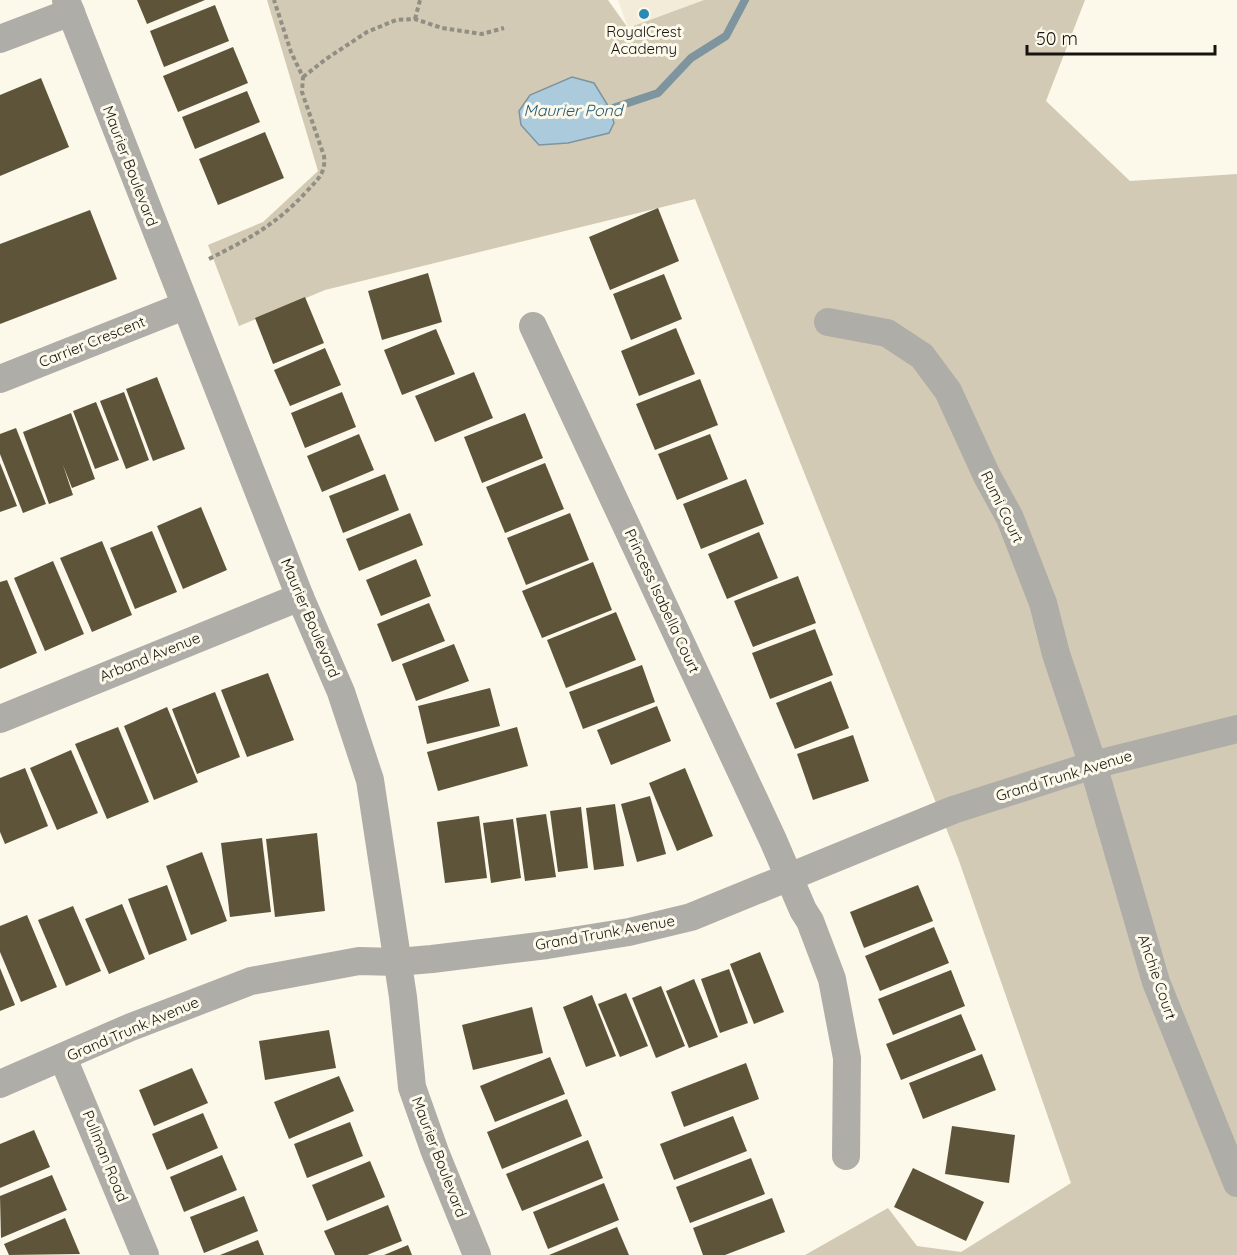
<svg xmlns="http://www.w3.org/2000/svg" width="1237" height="1255" viewBox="0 0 1237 1255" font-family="Quicksand,sans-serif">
<rect width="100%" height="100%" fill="#fcf8ea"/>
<!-- built -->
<path fill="#f3ecd8" d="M618,0H704L628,28Z"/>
<!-- green -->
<path fill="#d2cab4" d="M267,0H608L628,28L704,0H1085L1046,101L1130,181L1237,174V1255H805L888,1208L917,1246L961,1252L1071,1183L958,858L695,199L325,290L239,326L208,245L263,222L318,171Z"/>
<!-- water -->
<path fill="#abcbdc" stroke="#7e949f" stroke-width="1.5" d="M572,77L594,83L610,109L614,123L609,133L568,143L539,145L521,125L519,111L530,95Z"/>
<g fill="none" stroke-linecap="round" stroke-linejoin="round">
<!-- stream -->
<path stroke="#7e949f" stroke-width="8" d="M610,109L658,93L691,58L726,36L745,0"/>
</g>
<!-- building -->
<g fill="#5e543a">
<path d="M137,0H205L147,24Z"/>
<path d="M215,5L229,41L164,67L150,31Z"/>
<path d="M233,47L248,83L178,112L163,76Z"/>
<path d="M41,78L69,147L0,176V95Z"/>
<path d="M247,91L260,122L195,149L182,117Z"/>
<path d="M265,132L284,178L218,205L199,159Z"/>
<path d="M658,208L679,261L610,290L589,237Z"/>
<path d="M90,210L117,279L0,324V244Z"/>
<path d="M428,273L442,322L382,340L368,291Z"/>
<path d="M664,274L682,319L631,340L613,294Z"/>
<path d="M305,297L324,343L273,364L255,318Z"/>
<path d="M676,328L695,374L639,396L621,351Z"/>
<path d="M436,329L455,374L402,395L384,350Z"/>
<path d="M325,348L341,385L290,406L274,370Z"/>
<path d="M474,372L493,418L435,442L415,396Z"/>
<path d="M157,377L185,449L153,461L126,389Z"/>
<path d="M700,379L718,425L655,450L636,404Z"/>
<path d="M124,392L149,460L126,469L100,401Z"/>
<path d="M342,392L356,427L305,448L291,413Z"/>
<path d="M96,402L119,460L95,469L73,411Z"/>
<path d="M71,413L95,479L72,488L63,465L73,495L49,504L23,432Z"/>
<path d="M525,413L543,458L482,483L464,437Z"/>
<path d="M16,428L46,504L23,513L0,454V434Z"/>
<path d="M359,434L374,470L322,492L307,456Z"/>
<path d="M710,434L728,479L677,500L658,454Z"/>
<path d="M0,463L17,506L0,512Z"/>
<path d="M545,463L564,509L505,533L486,487Z"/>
<path d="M385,474L399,510L343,533L329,496Z"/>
<path d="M746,479L764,524L701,549L683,504Z"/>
<path d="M201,507L227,570L183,589L157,526Z"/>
<path d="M410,513L423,545L359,571L346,539Z"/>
<path d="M570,513L589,560L526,585L507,538Z"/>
<path d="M152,531L177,592L135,609L110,548Z"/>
<path d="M759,532L778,578L727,599L708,554Z"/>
<path d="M102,541L132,615L92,632L60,558Z"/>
<path d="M416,559L431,596L381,616L366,580Z"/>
<path d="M53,561L84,634L45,651L14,578Z"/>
<path d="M593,562L612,610L542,638L522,591Z"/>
<path d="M798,576L816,623L753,647L734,601Z"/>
<path d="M7,580L37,653L0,669V582Z"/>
<path d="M429,603L445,641L392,662L377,624Z"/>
<path d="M616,612L636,660L566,688L547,640Z"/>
<path d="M815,629L833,675L770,699L752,653Z"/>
<path d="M454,644L469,681L416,701L402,664Z"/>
<path d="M642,665L655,702L583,729L569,692Z"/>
<path d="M268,673L294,740L247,757L221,690Z"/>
<path d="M831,681L849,728L795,749L776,703Z"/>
<path d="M490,688L500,726L427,744L418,706Z"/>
<path d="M215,692L240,757L197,774L172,709Z"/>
<path d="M657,706L671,741L611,765L597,730Z"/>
<path d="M167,707L198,782L154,800L124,726Z"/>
<path d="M118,727L149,802L107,819L75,744Z"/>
<path d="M517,727L528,766L438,791L427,752Z"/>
<path d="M853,735L869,781L813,800L797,754Z"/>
<path d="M71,750L98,813L57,830L30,768Z"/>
<path d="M25,768L48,826L5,844L0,832V778Z"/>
<path d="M685,768L713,836L677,851L649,783Z"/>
<path d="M650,796L666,854L637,862L621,804Z"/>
<path d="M615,804L624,866L594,870L586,808Z"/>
<path d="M581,807L588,868L558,872L550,811Z"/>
<path d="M546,814L556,877L525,881L516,818Z"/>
<path d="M479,816L487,878L445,883L437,822Z"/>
<path d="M513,819L521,878L491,883L483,823Z"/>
<path d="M317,833L325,911L275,917L266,839Z"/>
<path d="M262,838L271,912L230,917L221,843Z"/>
<path d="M202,852L227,921L191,935L166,866Z"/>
<path d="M167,885L187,940L149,955L128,899Z"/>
<path d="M918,885L933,921L864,948L850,912Z"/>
<path d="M122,904L145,959L109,974L85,919Z"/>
<path d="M73,906L101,971L66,986L38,920Z"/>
<path d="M27,915L57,987L21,1002L0,952V926Z"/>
<path d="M934,927L949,963L880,991L865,956Z"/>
<path d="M760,952L784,1012L754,1024L730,964Z"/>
<path d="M0,968L15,1005L0,1011Z"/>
<path d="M729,969L748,1023L720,1033L701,979Z"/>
<path d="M951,970L965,1006L893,1035L878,999Z"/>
<path d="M694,979L718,1037L689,1048L666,991Z"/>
<path d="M661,986L685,1046L656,1058L632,998Z"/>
<path d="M626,993L648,1046L620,1057L598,1004Z"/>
<path d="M592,995L616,1056L586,1067L563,1007Z"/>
<path d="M532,1007L543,1053L473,1070L462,1025Z"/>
<path d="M961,1014L976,1050L901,1080L886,1044Z"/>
<path d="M329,1030L336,1068L265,1080L259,1041Z"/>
<path d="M982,1054L996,1090L923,1119L909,1083Z"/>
<path d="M550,1057L565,1094L495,1122L480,1086Z"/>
<path d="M746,1063L759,1099L684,1127L671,1092Z"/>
<path d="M192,1068L208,1103L154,1126L139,1090Z"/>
<path d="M339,1076L354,1111L289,1139L274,1102Z"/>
<path d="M567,1099L582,1136L502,1169L487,1132Z"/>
<path d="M203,1113L218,1148L167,1170L152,1134Z"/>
<path d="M733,1116L747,1151L674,1180L660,1144Z"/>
<path d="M350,1122L363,1156L307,1178L294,1144Z"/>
<path d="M952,1126L1015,1135L1009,1183L945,1174Z"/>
<path d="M34,1130L50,1167L0,1188V1144Z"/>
<path d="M588,1140L603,1178L522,1211L506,1174Z"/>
<path d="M222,1155L237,1190L184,1212L170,1177Z"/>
<path d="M751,1158L765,1194L690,1223L676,1187Z"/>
<path d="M370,1161L385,1197L327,1221L312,1185Z"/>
<path d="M913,1168L984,1202L966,1241L894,1207Z"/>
<path d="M52,1175L67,1210L1,1238L0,1196Z"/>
<path d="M604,1183L619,1220L548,1249L533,1212Z"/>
<path d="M244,1196L258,1231L204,1253L190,1217Z"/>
<path d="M772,1198L785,1232L725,1255H703L693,1228Z"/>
<path d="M388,1205L402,1241L367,1255H335L324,1231Z"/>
<path d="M65,1218L80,1254L9,1255L4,1244Z"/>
<path d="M617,1227L629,1255H549Z"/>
<path d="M258,1240L264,1255H220Z"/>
<path d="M408,1245L412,1255H384Z"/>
</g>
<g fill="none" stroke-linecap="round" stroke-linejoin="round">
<!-- path -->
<g stroke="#918e84" stroke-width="4" stroke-dasharray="4.5 3" stroke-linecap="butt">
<path d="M415,19L420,0"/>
<path d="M303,77L326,59L367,32L396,20L415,19L442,28L482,34L504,28"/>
<path d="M209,259C248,239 276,225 306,192C317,180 326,174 324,156L302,92L303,77L291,52L274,0"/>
</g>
<!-- street -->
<g stroke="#afada8" stroke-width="28">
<path d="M66,0L300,597L341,692L370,780L403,997L412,1087L435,1152L477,1255"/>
<path d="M0,39L71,12"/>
<path d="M828,322L887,333L922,356L948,391L987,476L1010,518L1043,603L1056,654L1093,765L1156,982L1237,1183"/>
<path d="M533,326L773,840L803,910L810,921L832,979L847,1058L846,1156"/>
<path d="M0,379L184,306"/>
<path d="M0,719L300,597"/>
<path d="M63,1058L145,1255"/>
<path d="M0,1084L131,1027L251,981L359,961L397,962L432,959L547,945L629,932L691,917L953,810L1093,765L1237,729"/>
</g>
</g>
<!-- markers -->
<circle fill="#278bb4" stroke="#fcf8ea" stroke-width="2" cx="644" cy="14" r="6"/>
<g text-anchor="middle" stroke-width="6" stroke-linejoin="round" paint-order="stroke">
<!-- poi labels -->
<g font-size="15" fill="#161410" stroke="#fcf8ea">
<text x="644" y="37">RoyalCrest<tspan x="644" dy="17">Academy</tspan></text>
</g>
<!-- street labels -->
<g font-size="15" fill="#161410" stroke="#fcf8ea">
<text transform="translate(130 166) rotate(69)" y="5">Maurier Boulevard</text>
<text transform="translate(92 342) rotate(-22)" y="5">Carrier Crescent</text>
<text transform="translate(1002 507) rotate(64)" y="5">Rumi Court</text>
<text transform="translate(662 601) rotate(65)" y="5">Princess Isabella Court</text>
<text transform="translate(310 618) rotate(67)" y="5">Maurier Boulevard</text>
<text transform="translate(150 657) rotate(-22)" y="5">Arband Avenue</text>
<text transform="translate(1064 776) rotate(-17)" y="5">Grand Trunk Avenue</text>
<text transform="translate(605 933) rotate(-10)" y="5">Grand Trunk Avenue</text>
<text transform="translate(1157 977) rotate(71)" y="5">Ahchie Court</text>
<text transform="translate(133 1029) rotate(-23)" y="5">Grand Trunk Avenue</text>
<text transform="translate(105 1156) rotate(68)" y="5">Pullman Road</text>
<text transform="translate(439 1157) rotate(69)" y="5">Maurier Boulevard</text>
</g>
<!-- water labels -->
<g font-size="16" font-style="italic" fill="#225a73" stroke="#fcf8ea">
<text x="573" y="116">Maurier Pond</text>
</g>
</g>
<!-- scale -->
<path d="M1027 45v9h188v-9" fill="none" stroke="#161410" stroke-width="3"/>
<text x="1036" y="45" font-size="18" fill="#161410" stroke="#fcf8ea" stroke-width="4.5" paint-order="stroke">50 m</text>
</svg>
